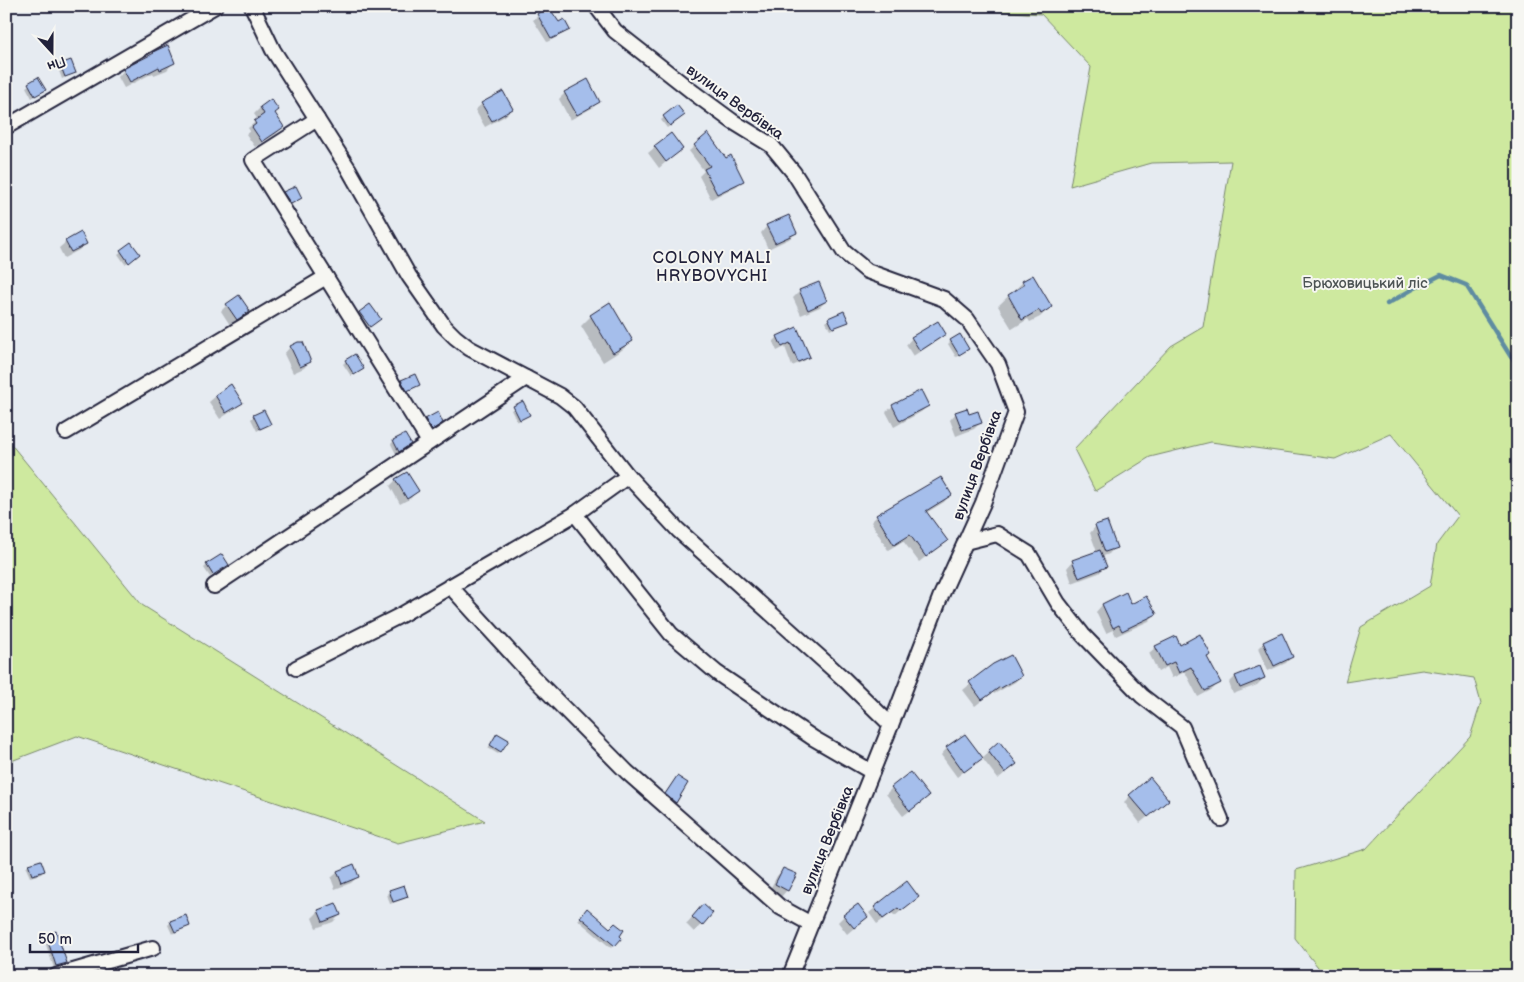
<svg xmlns="http://www.w3.org/2000/svg" width="1524" height="982" viewBox="0 0 1524 982" font-family="'Balsamiq Sans',sans-serif">
<rect width="100%" height="100%" fill="#e6ebf1"/>
<filter id="ink" filterUnits="userSpaceOnUse"><feTurbulence type="fractalNoise" baseFrequency=".02" numOctaves="2"/><feDisplacementMap in="SourceGraphic" scale="10" xChannelSelector="R" yChannelSelector="G"/><feConvolveMatrix kernelMatrix="1 2 1 2 8 2 1 2 1" color-interpolation-filters="sRGB"/></filter>
<g filter="url(#ink)">
<!-- green -->
<g fill="#cee99f" stroke="#78866d">
<path d="M959,6H1518V976H1325L1295,938L1296,870L1366,849L1432,778L1470,737L1481,703L1474,678L1422,670L1345,682L1361,627L1430,586L1437,544L1458,516L1391,434L1335,459L1211,442L1150,457L1095,491L1074,449L1171,346L1203,327L1231,161L1151,163L1070,186L1091,67L1041,14L967,9Z"/>
<path d="M6,438L142,605L485,821L398,843L77,736L6,763Z"/>
</g>
<!-- shadow -->
<g fill="#0003">
<path d="M549,7L559,23L568,30L563,34L547,42L533,20Z"/>
<path d="M158,51L173,63L167,70L154,75L153,73L124,88L118,77L124,70Z"/>
<path d="M70,62L74,73L62,79L58,68Z"/>
<path d="M38,79L41,92L32,98L26,87Z"/>
<path d="M565,93L598,102L592,108L570,120L559,99Z"/>
<path d="M482,104L512,109L505,116L485,127L475,110Z"/>
<path d="M677,107L680,118L667,128L661,120Z"/>
<path d="M260,108L274,114L283,127L276,134L255,147L246,134L250,131L248,128L258,120L254,114Z"/>
<path d="M670,135L681,149L659,168L648,153Z"/>
<path d="M708,135L742,180L737,186L711,199L699,176L704,171L689,151Z"/>
<path d="M284,193L300,198L287,206L281,196Z"/>
<path d="M767,226L796,233L789,239L768,249L761,233Z"/>
<path d="M80,234L86,243L79,250L64,258L59,248L66,242Z"/>
<path d="M131,244L136,257L125,264L118,254Z"/>
<path d="M1023,282L1050,307L1040,317L1030,322L1028,319L1012,329L998,306Z"/>
<path d="M800,291L826,301L820,307L801,315L793,298Z"/>
<path d="M227,305L249,311L230,325L221,311Z"/>
<path d="M360,313L379,319L363,333L353,319Z"/>
<path d="M591,316L632,341L622,350L603,362L581,326Z"/>
<path d="M829,319L847,321L830,330L826,322Z"/>
<path d="M796,329L809,356L804,361L792,366L785,347L777,351L773,342L778,337Z"/>
<path d="M945,334L938,340L913,356L906,345L912,338Z"/>
<path d="M951,341L968,349L956,357L948,344Z"/>
<path d="M298,344L310,361L304,368L293,373L284,354L290,347Z"/>
<path d="M346,361L359,372L351,376L343,364Z"/>
<path d="M402,381L419,385L404,393L399,384Z"/>
<path d="M231,386L241,403L235,409L220,419L209,402L216,396Z"/>
<path d="M522,403L528,415L517,422L511,410Z"/>
<path d="M893,406H928L921,412L894,427L886,412Z"/>
<path d="M956,413L968,416L981,422L974,429L956,436L950,420Z"/>
<path d="M254,416L269,424L257,431L251,419Z"/>
<path d="M425,420L439,425L429,432L423,422Z"/>
<path d="M394,441L406,447L396,454L391,444Z"/>
<path d="M396,480L417,491L411,498L400,504L390,486Z"/>
<path d="M950,495L944,502L926,513L946,541L919,562L903,541L888,550L871,522L877,516Z"/>
<path d="M1096,526L1115,547L1109,554L1101,557L1105,567L1099,573L1072,583L1067,568L1073,561L1097,552L1090,533Z"/>
<path d="M207,565L224,567L210,577L204,568Z"/>
<path d="M1125,594L1131,606L1155,614L1149,621L1116,636L1113,630L1106,633L1096,612L1102,605Z"/>
<path d="M1264,643L1292,656L1286,663L1268,671L1258,649Z"/>
<path d="M1179,646L1206,658L1219,682L1213,689L1198,697L1185,672L1172,678L1167,667L1158,672L1149,653L1156,647Z"/>
<path d="M994,665L1021,676L1015,682L994,694L993,692L975,706L963,690Z"/>
<path d="M1235,677L1264,678L1257,685L1233,694L1229,683Z"/>
<path d="M497,734L500,752L498,754L488,748Z"/>
<path d="M999,743L1015,764L998,779L982,758Z"/>
<path d="M947,748L981,758L957,777L941,755Z"/>
<path d="M892,788L921,802L903,816L886,794Z"/>
<path d="M1130,796L1161,806L1140,823L1124,802Z"/>
<path d="M29,865L43,871L41,874L30,877L26,868Z"/>
<path d="M784,869L787,890L781,897L769,891L777,876Z"/>
<path d="M338,872L357,877L351,883L335,889L331,878Z"/>
<path d="M389,891L406,897L404,899L390,904L387,894Z"/>
<path d="M917,897L895,916L892,913L877,924L869,913L875,908Z"/>
<path d="M588,910L620,938L611,948L578,920Z"/>
<path d="M319,911L340,915L333,922L316,928L312,918Z"/>
<path d="M697,912L712,913L694,932L686,924Z"/>
<path d="M844,916L867,917L847,934L838,922Z"/>
<path d="M171,922L188,926L185,928L172,934L168,925Z"/>
<path d="M46,936L65,962L62,965L54,968L44,939Z"/>
</g>
<g fill="none" stroke-linecap="round" stroke-linejoin="round">
<!-- stream -->
<path stroke="#5e8ca1" stroke-width="4.5" d="M1387,304L1413,289L1441,275L1466,285L1511,357L1518,364"/>
</g>
<!-- building -->
<g fill="#a5beeb" stroke="#22223b">
<path d="M548,6L559,22L564,19L570,30L551,39L537,14Z"/>
<path d="M168,45L175,63L160,70L159,67L130,82L123,69L154,53L153,52L157,50Z"/>
<path d="M71,60L76,73L65,77L60,64Z"/>
<path d="M38,77L46,90L35,96L28,83Z"/>
<path d="M588,79L600,102L577,115L564,92Z"/>
<path d="M503,91L513,109L492,121L481,103Z"/>
<path d="M271,99L279,110L275,113L284,127L262,142L252,127L256,124L254,121L264,114L260,107Z"/>
<path d="M677,105L685,115L670,126L663,116Z"/>
<path d="M671,133L683,149L666,162L654,146Z"/>
<path d="M708,133L726,158L731,155L744,181L717,194L704,169L710,166L694,145Z"/>
<path d="M296,186L302,198L291,204L283,192Z"/>
<path d="M789,215L797,233L775,243L766,225Z"/>
<path d="M81,232L87,244L71,252L65,241Z"/>
<path d="M131,242L140,254L129,263L120,250Z"/>
<path d="M1033,275L1052,307L1041,314L1039,310L1022,320L1008,295L1024,285L1022,281Z"/>
<path d="M819,282L827,301L808,310L799,290Z"/>
<path d="M239,295L250,311L237,320L226,304Z"/>
<path d="M610,302L633,341L613,353L590,315Z"/>
<path d="M370,304L381,319L370,327L359,312Z"/>
<path d="M844,311L849,322L833,328L828,318Z"/>
<path d="M938,321L946,334L920,351L911,337Z"/>
<path d="M797,327L810,357L798,362L790,343L782,347L777,336Z"/>
<path d="M960,334L969,349L959,355L950,340Z"/>
<path d="M298,342H303L311,362L300,367L290,346Z"/>
<path d="M355,354L364,369L354,375L345,360Z"/>
<path d="M415,374L420,385L407,391L401,380Z"/>
<path d="M231,384L243,403L226,413L215,395Z"/>
<path d="M921,390L929,406L900,421L892,405Z"/>
<path d="M523,401L530,415L520,420L513,406Z"/>
<path d="M967,408L969,414L978,411L982,423L962,430L955,412Z"/>
<path d="M264,410L271,424L260,429L253,415Z"/>
<path d="M438,412L443,423L432,430L425,419Z"/>
<path d="M405,434L411,444L399,452L393,440Z"/>
<path d="M407,472L419,491L407,499L395,479Z"/>
<path d="M941,477L952,495L926,511L948,541L926,557L910,535L894,545L876,515Z"/>
<path d="M1107,521L1117,548L1105,552L1095,525Z"/>
<path d="M1100,550L1107,567L1079,578L1072,560Z"/>
<path d="M222,554L229,565L213,575L206,564Z"/>
<path d="M1126,592L1131,604L1146,596L1157,614L1122,631L1119,625L1113,628L1102,604Z"/>
<path d="M1282,633L1293,657L1274,666L1263,642Z"/>
<path d="M1200,634L1211,655L1207,657L1221,683L1205,691L1191,667L1179,673L1174,662L1165,666L1155,646L1176,636L1180,645Z"/>
<path d="M1011,655L1022,676L1001,688L1000,687L982,700L969,682L993,664Z"/>
<path d="M1260,666L1265,678L1240,688L1235,676Z"/>
<path d="M497,733L509,740L501,752L490,745Z"/>
<path d="M965,734L983,758L964,772L946,747Z"/>
<path d="M999,741L1017,764L1005,773L988,751Z"/>
<path d="M910,772L929,796L910,811L891,787Z"/>
<path d="M677,776L688,783L676,803L665,794Z"/>
<path d="M1150,777L1169,800L1148,817L1129,795Z"/>
<path d="M41,860L45,871L32,875L28,864Z"/>
<path d="M354,864L359,877L342,884L337,871Z"/>
<path d="M783,868L797,874L788,891L775,884Z"/>
<path d="M907,881L919,897L901,911L898,908L883,919L874,907Z"/>
<path d="M404,885L408,897L393,902L389,890Z"/>
<path d="M336,903L341,915L323,922L318,910Z"/>
<path d="M703,904L713,913L702,926L692,917Z"/>
<path d="M858,904L868,917L854,928L843,915Z"/>
<path d="M587,908L610,928L615,923L624,930L620,936L622,938L615,946L580,917Z"/>
<path d="M186,915L190,926L175,932L170,921Z"/>
<path d="M56,931L67,963L56,966L46,935Z"/>
</g>
<g fill="none" stroke-linecap="round" stroke-linejoin="round">
<!-- minor casing -->
<g stroke="#22223b" stroke-width="18">
<g id="minor">
<path d="M252,6L273,50L348,168L409,276L444,326L455,337L469,348L560,396L574,407L628,476L678,530L844,679L891,725"/>
<path d="M596,6L615,31L694,93L732,121L771,145L794,173L844,252L867,271L944,299L967,319L998,364L1016,412L983,503L940,598L891,725L790,976"/>
<path d="M317,119L253,160L429,442"/>
<path d="M6,127L215,6"/>
<path d="M66,432L326,277"/>
<path d="M575,514L671,634L717,673L813,738L872,772"/>
<path d="M965,542L997,534L1029,554L1058,603L1083,635L1142,696L1182,727L1221,819"/>
<path d="M214,586L526,378"/>
<path d="M450,586L533,677L627,772L780,907L811,924"/>
<path d="M296,668L401,615L575,514L628,476"/>
<path d="M56,976L153,948"/>
</g>
</g>
<!-- minor -->
<use href="#minor" stroke="#f6f6f2" stroke-width="14"/>
</g>
</g>
<g text-anchor="middle" stroke-width="4" stroke-linejoin="round" paint-order="stroke">
<!-- street labels -->
<g font-size="15" fill="#22223b" stroke="#f6f6f2">
<text transform="translate(735 102) rotate(36)" y="5">вулиця Вербівка</text>
<text transform="translate(977 465) rotate(-70)" y="5">вулиця Вербівка</text>
<text transform="translate(827 840) rotate(-68)" y="5">вулиця Вербівка</text>
</g>
<!-- park labels -->
<g font-size="15" fill="#4d5454" stroke="#f6f6f2">
<text x="1365" y="288">Брюховицький ліс</text>
</g>
<!-- neighbourhood labels -->
<g font-size="16" letter-spacing="1" fill="#22223b" stroke="#f6f6f2">
<text x="712" y="263">COLONY MALI<tspan x="712" dy="18">HRYBOVYCHI</tspan></text>
</g>
</g>
<!-- margin -->
<rect width="1524" height="982" fill="none" stroke="#f6f6f2" stroke-width="25"/>
<rect x="12" y="12" width="1499" height="957" fill="none" stroke="#22223b" stroke-width="2" filter="url(#ink)"/>
<!-- north arrow -->
<g transform="translate(52 52) rotate(159)" stroke="#f6f6f2" stroke-width="4" paint-order="stroke">
<path d="M0-4L9 19L0 12L-9 19Z" fill="#22223b"/>
<text y="-8" font-size="14" font-weight="bold" text-anchor="middle" fill="#22223b">Пн</text>
</g>
<!-- scale -->
<path d="M30 944v8h108v-8" fill="none" stroke="#22223b" stroke-width="2.5"/>
<text x="38" y="944" font-size="15" fill="#22223b" stroke="#f6f6f2" stroke-width="4" paint-order="stroke">50 m</text>
</svg>
